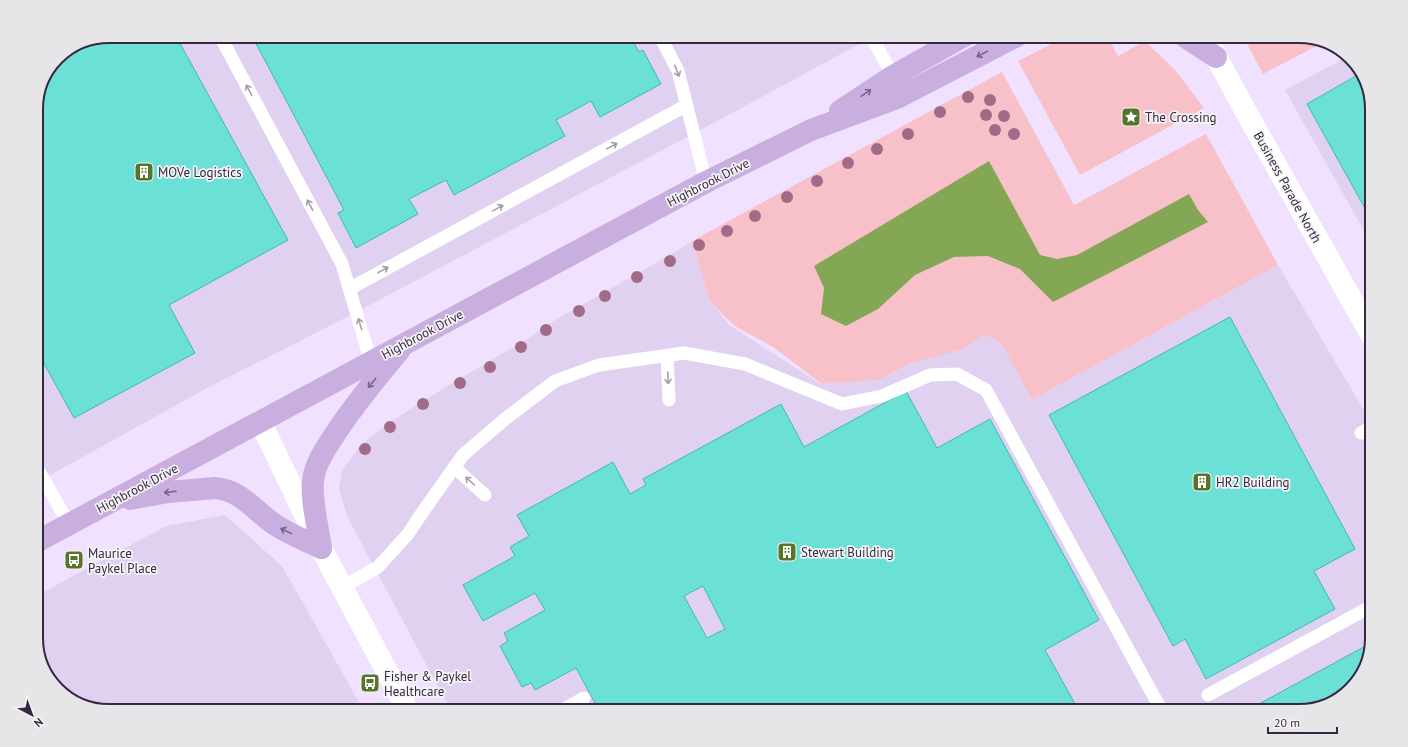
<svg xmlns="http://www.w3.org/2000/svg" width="1408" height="747" viewBox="0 0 1408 747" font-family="'PT Sans',sans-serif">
<rect width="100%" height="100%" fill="#f0e1ff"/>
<!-- built -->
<g fill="#e1d1f1">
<path d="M109,36H874L708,126L343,319L207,388L36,483V105L58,57L81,41Z"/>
<path d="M1347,57L1360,69L1372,105V245L1285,90Z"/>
<path d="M692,241L710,301L729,325L821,384L878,380L991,324L1032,400L1278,265L1372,424V638L1364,670L1339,699L1299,711H451L347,516L339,488L342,471L360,446L387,424L454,382L526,340L545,326L668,256Z"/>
<path d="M225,515L282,566L364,711H109L77,703L48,679L36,643V596L166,526Z"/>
</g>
<!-- green -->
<g fill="#f8c1c9">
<path d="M1067,36H1107L1118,56L1145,41L1175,70L1204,108L1080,175L1018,61Z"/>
<path d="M1243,36H1299L1324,42L1263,74Z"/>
<path d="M1002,72L1074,205L1206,134L1278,265L1032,400L1001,343L984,334L963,349L912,363L878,380L822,384L773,347L738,328L725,317L710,301L692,241Z"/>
</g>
<!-- water -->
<path fill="#84a755" d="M989,161L1040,255L1057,259L1077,255L1189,194L1198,210L1208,222L1053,302L1020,269L988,256L954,257L915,275L878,309L846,326L821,314L824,288L814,266Z"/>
<!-- building -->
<g fill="#6be0d6" stroke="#40bab1" fill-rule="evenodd">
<path d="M109,36H176L288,240L169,305L195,353L74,418L36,349V105L58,57L81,41Z"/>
<path d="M252,36H630L639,52L643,50L661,84L600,117L591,101L556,120L565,136L454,195L446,180L409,199L418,214L356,248L338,213L344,210Z"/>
<path d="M1361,73L1372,105V221L1307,104Z"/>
<path d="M1230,317L1355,549L1314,571L1335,609L1206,679L1185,639L1173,646L1049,415Z"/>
<path d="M906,391L937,448L990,419L1099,620L1045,650L1079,711H581L595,703L576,668L535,690L531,683L522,687L500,646L508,641L504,633L545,610L535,593L483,621L463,585L515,556L510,547L529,536L517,515L613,462L630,494L646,485L643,479L781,404L804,447ZM703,586L725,629L707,638L684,596Z"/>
<path d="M1371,643L1364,670L1339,699L1299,711H1246Z"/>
</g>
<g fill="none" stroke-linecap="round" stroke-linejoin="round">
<!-- service -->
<g stroke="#fff" stroke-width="13">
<path d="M220,36L342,264L371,362"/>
<path d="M660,36L678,71L706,182"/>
<path d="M871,36L893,76"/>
<path d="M349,289L687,105"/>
<path d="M667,356L669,400"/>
<path d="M1361,433L1372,427"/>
<path d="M36,466L69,524"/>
<path d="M454,467L485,495"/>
<path d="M343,587L378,567L408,534L424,510L463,455L505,419L555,381L599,365L684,353L745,364L842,404L882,396L930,375L957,374L986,390L1162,711"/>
<path d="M1208,695L1372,606"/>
<path d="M561,711L584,698"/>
</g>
<!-- minor -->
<g stroke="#fff" stroke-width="22">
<path d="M1205,36L1246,112L1372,336"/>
<path d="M260,421L321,548L408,711"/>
</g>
<!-- primary -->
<g stroke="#c9aee0" stroke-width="22">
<path d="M1184,36L1216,57"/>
<path d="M840,111L893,76L964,36"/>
<path d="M130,499L168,492L215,488C242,490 256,513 277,526C291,535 307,541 321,548"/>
<path d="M36,542L706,182L811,130L897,98L1017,36"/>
<path d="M321,548C318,527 311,501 313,481C315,462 327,447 337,431C356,403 377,377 399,351"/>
</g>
</g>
<!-- trees -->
<g fill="#a16b88">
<circle cx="968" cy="97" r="6"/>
<circle cx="990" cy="100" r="6"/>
<circle cx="940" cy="112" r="6"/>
<circle cx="986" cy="115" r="6"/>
<circle cx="1004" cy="116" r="6"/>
<circle cx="995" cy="130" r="6"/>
<circle cx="908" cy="134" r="6"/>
<circle cx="1014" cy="134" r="6"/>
<circle cx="877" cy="149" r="6"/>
<circle cx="848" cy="163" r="6"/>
<circle cx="817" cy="181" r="6"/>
<circle cx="787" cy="197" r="6"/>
<circle cx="755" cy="216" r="6"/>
<circle cx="727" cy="231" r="6"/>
<circle cx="699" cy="245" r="6"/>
<circle cx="670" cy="261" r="6"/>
<circle cx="637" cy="277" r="6"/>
<circle cx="605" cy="296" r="6"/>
<circle cx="579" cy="311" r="6"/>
<circle cx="546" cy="330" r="6"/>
<circle cx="521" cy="347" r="6"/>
<circle cx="490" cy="367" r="6"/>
<circle cx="460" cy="383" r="6"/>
<circle cx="423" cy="404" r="6"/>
<circle cx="390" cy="427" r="6"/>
<circle cx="365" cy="449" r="6"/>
</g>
<!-- one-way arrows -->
<defs><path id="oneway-shaft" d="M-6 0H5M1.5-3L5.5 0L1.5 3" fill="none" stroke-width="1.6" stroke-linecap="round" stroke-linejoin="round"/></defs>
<g stroke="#78648a">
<use href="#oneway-shaft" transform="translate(982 54) rotate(152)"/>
<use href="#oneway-shaft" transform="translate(866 93) rotate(-34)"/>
<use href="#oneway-shaft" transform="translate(372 383) rotate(129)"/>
<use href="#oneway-shaft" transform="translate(170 492) rotate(173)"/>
<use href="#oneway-shaft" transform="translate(286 531) rotate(-154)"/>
</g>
<g stroke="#a59eaa">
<use href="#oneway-shaft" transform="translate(677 71) rotate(69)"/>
<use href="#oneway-shaft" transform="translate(249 90) rotate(-118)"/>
<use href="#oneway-shaft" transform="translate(612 146) rotate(-29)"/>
<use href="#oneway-shaft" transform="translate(310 205) rotate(-118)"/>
<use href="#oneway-shaft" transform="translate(498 208) rotate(-29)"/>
<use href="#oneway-shaft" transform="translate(383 270) rotate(-29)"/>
<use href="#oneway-shaft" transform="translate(360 324) rotate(-107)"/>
<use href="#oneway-shaft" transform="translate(668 378) rotate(87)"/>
<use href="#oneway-shaft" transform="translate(470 481) rotate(-138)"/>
</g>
<!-- icons -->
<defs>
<g id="sight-square" transform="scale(1)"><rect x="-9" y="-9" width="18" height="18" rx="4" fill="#57752a" stroke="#f5f5f5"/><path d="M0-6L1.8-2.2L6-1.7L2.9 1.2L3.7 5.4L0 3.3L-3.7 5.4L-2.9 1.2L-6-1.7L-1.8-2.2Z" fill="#fff"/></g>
<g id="building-square" transform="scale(1)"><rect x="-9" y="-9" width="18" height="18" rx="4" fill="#57752a" stroke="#f5f5f5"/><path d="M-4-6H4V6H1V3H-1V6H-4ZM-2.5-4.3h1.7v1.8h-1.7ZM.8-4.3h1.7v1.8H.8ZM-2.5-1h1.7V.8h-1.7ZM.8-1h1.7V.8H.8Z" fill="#fff"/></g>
<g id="bus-square" transform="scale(1)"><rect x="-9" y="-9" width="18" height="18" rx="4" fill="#57752a" stroke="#f5f5f5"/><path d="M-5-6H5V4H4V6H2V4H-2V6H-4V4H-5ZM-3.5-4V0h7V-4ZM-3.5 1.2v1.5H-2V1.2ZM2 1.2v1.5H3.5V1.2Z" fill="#fff"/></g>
</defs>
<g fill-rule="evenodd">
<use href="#sight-square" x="1131" y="117"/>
<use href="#building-square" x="144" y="172"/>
<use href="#building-square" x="1202" y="482"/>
<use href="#building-square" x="787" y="552"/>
<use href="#bus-square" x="74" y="560"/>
<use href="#bus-square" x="370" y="683"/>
</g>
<g text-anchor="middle" stroke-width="3.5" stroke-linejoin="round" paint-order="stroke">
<!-- poi labels -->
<g font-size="13" fill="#362743" stroke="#f5f5f5" text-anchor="start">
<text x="1145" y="122">The Crossing</text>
<text x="158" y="177">MOVe Logistics</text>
<text x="1216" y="487">HR2 Building</text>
<text x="801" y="557">Stewart Building</text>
<text x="88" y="558">Maurice<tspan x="88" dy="15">Paykel Place</tspan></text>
<text x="384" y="681">Fisher &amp; Paykel<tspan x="384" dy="15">Healthcare</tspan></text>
</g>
<!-- street labels -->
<g font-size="13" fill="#362743" stroke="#f5f5f5">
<text transform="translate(708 182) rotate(-27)" y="5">Highbrook Drive</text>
<text transform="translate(1288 187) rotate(61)" y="5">Business Parade North</text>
<text transform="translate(422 334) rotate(-28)" y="5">Highbrook Drive</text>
<text transform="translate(137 488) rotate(-28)" y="5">Highbrook Drive</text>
</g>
</g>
<!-- crop -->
<path d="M0 0H1408V747H0ZM109 43H1299A66 66 0 0 1 1365 109V638A66 66 0 0 1 1299 704H109A66 66 0 0 1 43 638V109A66 66 0 0 1 109 43Z" fill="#e6e5e7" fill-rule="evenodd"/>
<path fill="none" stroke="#362743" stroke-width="2" d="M109 43H1299A66 66 0 0 1 1365 109V638A66 66 0 0 1 1299 704H109A66 66 0 0 1 43 638V109A66 66 0 0 1 109 43Z"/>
<!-- north arrow -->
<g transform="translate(32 715) rotate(139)" stroke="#f5f5f5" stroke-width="3" paint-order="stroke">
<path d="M0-3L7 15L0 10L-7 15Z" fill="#362743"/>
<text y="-6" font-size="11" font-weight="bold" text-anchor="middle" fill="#362743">N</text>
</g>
<!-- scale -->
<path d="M1268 727v6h69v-6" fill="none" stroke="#362743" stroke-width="2"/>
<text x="1274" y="727" font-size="12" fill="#362743" stroke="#f5f5f5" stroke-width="3" paint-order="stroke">20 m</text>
</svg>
